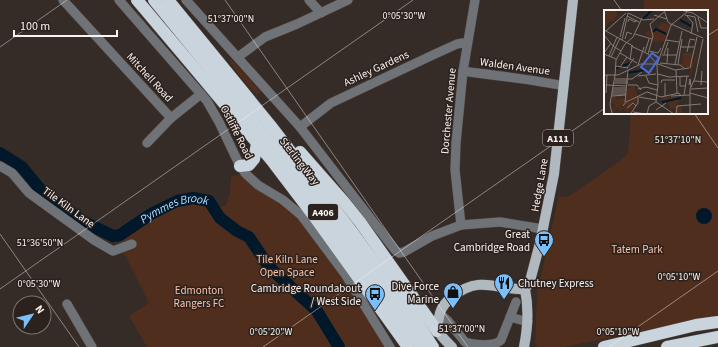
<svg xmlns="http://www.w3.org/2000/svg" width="718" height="347" viewBox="0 0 718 347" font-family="'Source Sans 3',sans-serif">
<rect width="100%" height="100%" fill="#352b27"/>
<!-- green -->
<g fill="#502e1e">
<path d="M644,0H718V315L564,347H537L535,343L537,293L559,196L568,197L620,161L628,153L631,113H707V11H643Z"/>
<path d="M231,59L261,92L257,95L238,74L229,61Z"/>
<path d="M241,174L276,199L301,221L339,271L378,334L384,347H147L129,316L149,303L127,259L120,249L121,230L151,209L186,193H204L221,207L226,205L230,192L231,177Z"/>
</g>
<!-- water -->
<circle fill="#01182b" cx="704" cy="216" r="8"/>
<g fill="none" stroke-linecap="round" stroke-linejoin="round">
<!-- river -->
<path stroke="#01182b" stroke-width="12" id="s1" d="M0,153L22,167L39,188L58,204L84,222L113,236L120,235L151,214L177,201L193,198L209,201L220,218L237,231L249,237L269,267L317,311L339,347"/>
<!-- minor casing -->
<g stroke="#514743" stroke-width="10">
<g id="minor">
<path d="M63,0L171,118"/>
<path d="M119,0L207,101L219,122L240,166L246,174L258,185L283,200L301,215L307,223L345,274L390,347"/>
<path d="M186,0L300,127L395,250L399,253L404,252L432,236L461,225L500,222L543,229"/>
<path d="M309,0L321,13"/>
<path d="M238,57L265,37L297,24L348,0"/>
<path d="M463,71C497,76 531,79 564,86"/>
<path d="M300,127L331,103L435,54L457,44L463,43L467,44"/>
<path d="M147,143L171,118L201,94"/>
<path d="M0,166L12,173L29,193L94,240L113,251L132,244"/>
<path d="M461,225L455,170L456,143L463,71L475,0"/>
<path d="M67,304L92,347"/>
<path d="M440,314L448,321L465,342C473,345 495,347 501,340L516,302"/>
<path d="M510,317L528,322"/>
</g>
</g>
<!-- major casing -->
<g stroke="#514743" stroke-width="11">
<g id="major">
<path d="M452,347C438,333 435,332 440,313C442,306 448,300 453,296C482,274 497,291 525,289"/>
<path d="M524,347C528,327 529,309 525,289L530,281L540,243L554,174L573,0"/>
</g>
</g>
<!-- highway casing -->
<g stroke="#514743" stroke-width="13">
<g id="highway">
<path d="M137,0L191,64L273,162L314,216L408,347"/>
<path d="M154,0C246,113 339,226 421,347"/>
<path d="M168,0L270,125L349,228L405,304L433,347"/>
<path d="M300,152L344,202L360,222L437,331"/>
<path d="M240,166L249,165L254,159L257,144"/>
<path d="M604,347L696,325L718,322"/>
<path d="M667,347L718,337"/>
</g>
</g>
<!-- minor -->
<use href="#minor" stroke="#6f7377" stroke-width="9"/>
<!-- major -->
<use href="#major" stroke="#b1b9c0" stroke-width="10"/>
<!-- highway -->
<use href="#highway" stroke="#cad4dd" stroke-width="12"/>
</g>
<!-- ticks -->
<path fill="none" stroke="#faf3f0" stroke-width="1" stroke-opacity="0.45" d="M225,0L468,347M614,0L622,11M707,36L718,29M0,47L67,0M694,113L718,148M0,234L79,347M0,289L413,0M263,347L605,108M609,347L718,271"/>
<!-- icons -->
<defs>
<g id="bus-pin" transform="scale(1)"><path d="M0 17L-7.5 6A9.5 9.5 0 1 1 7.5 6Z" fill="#7bbef8" stroke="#2b211d"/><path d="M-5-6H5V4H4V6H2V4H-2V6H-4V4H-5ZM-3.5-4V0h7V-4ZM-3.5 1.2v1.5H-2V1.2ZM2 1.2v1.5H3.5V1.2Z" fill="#111"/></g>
<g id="restaurant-pin" transform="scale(1)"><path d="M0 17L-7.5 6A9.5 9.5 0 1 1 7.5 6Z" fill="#7bbef8" stroke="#2b211d"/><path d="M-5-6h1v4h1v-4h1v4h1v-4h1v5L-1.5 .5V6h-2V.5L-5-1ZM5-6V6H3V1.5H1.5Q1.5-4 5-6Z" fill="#111"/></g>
<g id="shop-pin" transform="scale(1)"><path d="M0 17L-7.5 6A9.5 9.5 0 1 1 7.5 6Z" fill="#7bbef8" stroke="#2b211d"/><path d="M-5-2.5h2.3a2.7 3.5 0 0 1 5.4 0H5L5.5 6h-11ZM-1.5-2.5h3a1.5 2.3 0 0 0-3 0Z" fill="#111"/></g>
</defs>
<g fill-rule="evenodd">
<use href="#bus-pin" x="544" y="240"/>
<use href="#restaurant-pin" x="504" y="283"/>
<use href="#shop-pin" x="453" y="292"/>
<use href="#bus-pin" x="375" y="294"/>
</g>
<g text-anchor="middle" stroke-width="3" stroke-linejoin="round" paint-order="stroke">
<!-- shield labels -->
<g fill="#2b211d" stroke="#bcb4b1" stroke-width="1">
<rect x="543" y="130" width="30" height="16" rx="3"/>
<rect x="308" y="204" width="30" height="16" rx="3"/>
</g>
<g font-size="10" font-weight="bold" fill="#faf3f0">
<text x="558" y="142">A111</text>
<text x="323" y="216">A406</text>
</g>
<!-- street labels -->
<g font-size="11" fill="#faf3f0" stroke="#2b211d">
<text transform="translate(515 66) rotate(8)" y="4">Walden Avenue</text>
<text transform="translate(376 68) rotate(-25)" y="4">Ashley Gardens</text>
<text transform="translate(150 77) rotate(47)" y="4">Mitchell Road</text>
<text transform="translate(448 111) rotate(-85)" y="4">Dorchester Avenue</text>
<text transform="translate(237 132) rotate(63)" y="4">Ostliffe Road</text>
<text transform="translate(300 161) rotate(52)" y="4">Sterling Way</text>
<text transform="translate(539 185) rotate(-80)" y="4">Hedge Lane</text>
<text transform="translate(69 207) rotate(36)" y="4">Tile Kiln Lane</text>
</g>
<!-- poi labels -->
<g font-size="11" fill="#faf3f0" stroke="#2b211d" text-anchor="end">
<text x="530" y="238">Great<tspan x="530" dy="13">Cambridge Road</tspan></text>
<text x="518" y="287" text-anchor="start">Chutney Express</text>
<text x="439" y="290">Dive Force<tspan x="439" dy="13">Marine</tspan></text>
<text x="361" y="292">Cambridge Roundabout<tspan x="361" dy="13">/ West Side</tspan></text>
</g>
<!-- park labels -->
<g font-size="11" fill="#fbc3aa" stroke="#2b211d">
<text x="637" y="253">Tatem Park</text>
<text x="287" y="263">Tile Kiln Lane<tspan x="287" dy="13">Open Space</tspan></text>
<text x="199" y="294">Edmonton<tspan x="199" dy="13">Rangers FC</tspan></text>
</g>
<!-- water labels -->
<g font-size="12" font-style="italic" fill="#bbdcfb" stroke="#2b211d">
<text dy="4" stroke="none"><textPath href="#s1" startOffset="211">Pymmes Brook</textPath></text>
</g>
</g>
<!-- overview -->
<g transform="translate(604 10)">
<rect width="104" height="104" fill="#352b27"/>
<path d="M0,0H11L14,5L10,9L11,11H6L1,18ZM56,13L66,14L60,31L47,32L48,28L41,24L43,21L54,18ZM98,29L90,55L82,77L87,60L77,55L79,49L78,43H76H89L88,56ZM31,75L33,86L24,89L26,92L29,88L33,86H36L34,87V93L29,98L27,95L31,96L29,93L24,97L27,95L29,98L27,100L25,97L26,102L21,93L19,96L14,95L19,98L21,95L25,101L23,103L20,99L16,101V104L14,97L11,101L10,100V104H7L8,100L12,97L8,98L12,94H9L12,92L6,94L8,85L11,84L12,89H17L13,87L21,89L22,80ZM59,86L77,88L72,95L77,96L79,104H72L73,98L66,99L64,92H58Z" fill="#502e1e"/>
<path fill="none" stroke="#01182b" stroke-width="2" d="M39,9L48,0M76,10L87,16M49,22L52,19L62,24M12,58L27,53M23,63L41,60M58,92L77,88"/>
<path fill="none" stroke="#847b77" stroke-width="1" d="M60,0L64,12L68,15M76,0L89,3L104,13M24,3L39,10L50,9M50,5L63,9M81,5L91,7L94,22M23,6L35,12M83,6L89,13L87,24M94,7L97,18H104M24,12L25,9L31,12L33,10M46,14L60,2M67,14L99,28M0,20L29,36M2,21L22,3M31,24L48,29M0,25L9,36L17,41M16,27L21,8M21,29L23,22L28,24M18,30L24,3M62,30L75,32M27,36L44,44L52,53M76,37H90M45,41L54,43L57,38M41,42L45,29M83,42L86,29L91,30M0,43L7,33M16,43L33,53M0,44L12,49M44,44L49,26L46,14M60,44L64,32M58,45H73M5,46L13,27M7,47L16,28M26,50L28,36M56,53L76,55L80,58M63,53L64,38M71,54L78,21M74,54L78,29M34,55L40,37M53,55L67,15L83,2M53,55L54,75L52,92L70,104M11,56L24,58M16,57L23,47M23,58L30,48M86,58L93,27M72,60L73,83M54,64L65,67L85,66M0,65H14L37,54H54L71,60L85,58M11,66L12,50L21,34L29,27L38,8M34,66L52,64M42,66L45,73L54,75M76,66V76H81M11,69H28L38,62M11,71H24M90,71L104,72M10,73H24M57,73L58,70H71M61,73V86M2,75L23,76M24,75H33L37,80M85,75L86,69L87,77M97,75L98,61M9,78H22M34,79L42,77L53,80M87,79L104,78M9,80H22M8,82H21M2,83L3,65M86,83L104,88M8,84H22M80,85L83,66M8,86L22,85M67,86L86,85M35,87L52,90M21,92L24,60M19,96L22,92L43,82L57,87L75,83L77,86M23,98L29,93L32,96M52,100L62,93M29,102L42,104M27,103L34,93V87M8,104L6,94L11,65M43,104L45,96L52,92M72,104L73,96L97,94M86,104V79L91,68L99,29"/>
<path fill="#496fdd" fill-opacity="0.15" stroke="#496fdd" stroke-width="2" d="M48,43L55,48L45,63L37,57Z"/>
<rect width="104" height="104" fill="none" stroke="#faf3f0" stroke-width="2"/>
</g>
<g font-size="10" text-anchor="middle" fill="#faf3f0" stroke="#2b211d" stroke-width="3" stroke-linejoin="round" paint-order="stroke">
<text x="404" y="19">0°05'30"W</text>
<text x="231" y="22">51°37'00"N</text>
<text x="678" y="143">51°37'10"N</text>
<text x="40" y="246">51°36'50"N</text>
<text x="679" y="280">0°05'10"W</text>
<text x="39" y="287">0°05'30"W</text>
<text x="462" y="332">51°37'00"N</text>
<text x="271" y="335">0°05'20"W</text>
<text x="618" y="335">0°05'10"W</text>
</g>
<!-- north arrow -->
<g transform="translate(32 315) rotate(55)"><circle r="19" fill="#2b211d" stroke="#7e7571"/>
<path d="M0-3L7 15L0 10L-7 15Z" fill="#7bbef8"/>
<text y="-6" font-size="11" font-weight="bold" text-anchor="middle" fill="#faf3f0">N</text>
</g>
<!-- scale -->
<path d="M14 30v6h103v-6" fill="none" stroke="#faf3f0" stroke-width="2"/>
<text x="20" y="30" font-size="12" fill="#faf3f0" stroke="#2b211d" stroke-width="3" paint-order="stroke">100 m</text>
</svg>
